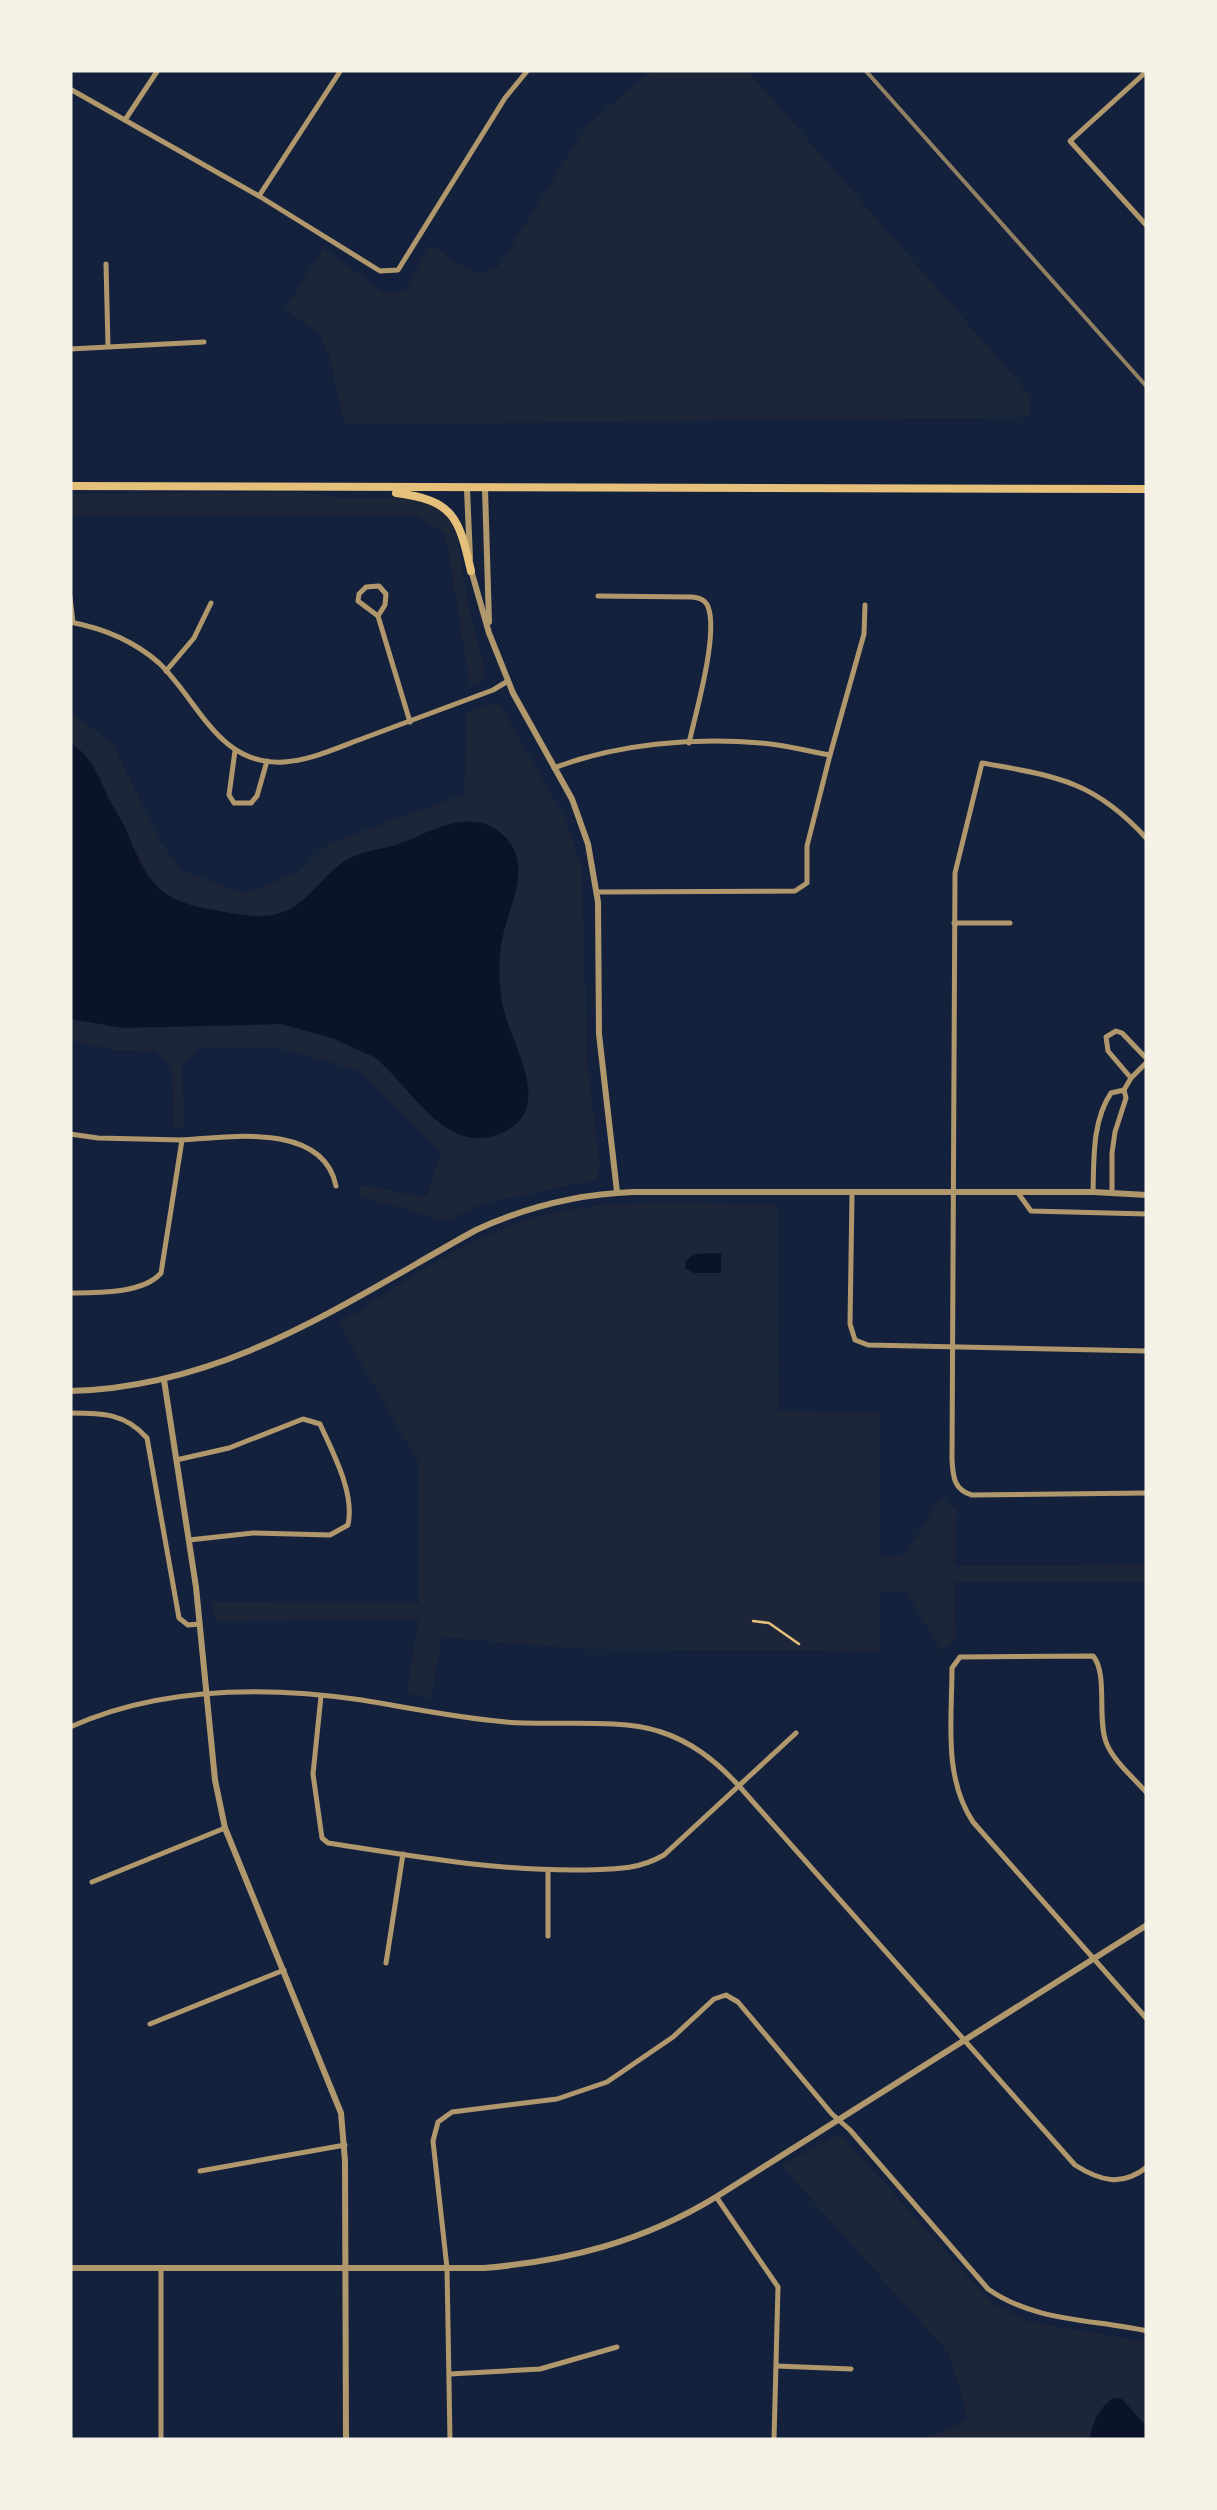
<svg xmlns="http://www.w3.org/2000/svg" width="1217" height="2510" viewBox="0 0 1217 2510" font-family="Rubik,sans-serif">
<rect width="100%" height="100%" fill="#14213d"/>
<!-- green -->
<g fill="#1d2539">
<path d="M651,70H747L1029,394L1030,417L345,425L329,355L319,333L285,309L323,248L384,293L405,291L431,244C451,258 474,282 498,267L587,126Z"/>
<path d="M301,492L341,498H408L438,506L448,515L456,530L469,610L486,674L482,680L470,684L445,533L416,516H70V494Z"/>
<path d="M492,704L500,705L567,822L582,869L587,1059L600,1166L596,1180L485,1203L446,1221L359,1196L360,1185L426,1197L441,1152L359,1071L290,1050L256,1047L198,1048L182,1066L185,1127L174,1128L172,1069L156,1051L114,1050L70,1040V712L113,744L160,842L183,871L245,893L299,872L328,844L464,794L467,712Z"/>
<path d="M777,1204L778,1411L880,1412L881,1556L905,1555L941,1497L957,1511L955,1566L1147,1565V1582H954L956,1640L941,1651L907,1592L880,1593V1651L578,1649L442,1637L431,1698L407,1694L418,1620L215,1621L212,1602L419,1603V1464L339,1324C398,1285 458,1242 526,1220C605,1195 695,1204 777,1204Z"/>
<path d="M840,2134L993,2304L1030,2322L1147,2342V2440H922L968,2420L950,2355L781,2165Z"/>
</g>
<!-- water -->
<g fill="#0b132b">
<path d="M70,743C91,755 98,775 108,797C115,810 124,823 129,837C149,885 161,901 214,910C231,913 249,917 266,916C304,913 317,879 345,861C360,851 379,850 396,845C428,834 469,805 502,834C537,865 506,908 501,946C498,966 499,987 503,1007C512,1048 561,1116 493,1136C442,1151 408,1083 374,1057L332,1038L281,1024L123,1028L70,1019Z"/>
<path d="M721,1253V1273H694L685,1268L686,1261L694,1254Z"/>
<path d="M1114,2398L1122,2399L1147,2427V2440H1090C1091,2425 1100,2405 1114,2398Z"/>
</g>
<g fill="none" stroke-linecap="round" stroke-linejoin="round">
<!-- path -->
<path stroke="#e5c07b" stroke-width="2.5" d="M753,1621L769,1623L799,1644"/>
<!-- minor -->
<g stroke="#b1986c" stroke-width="5">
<path d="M1147,71L1070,141L1147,226"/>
<path d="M70,89L259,196L380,271L398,270L403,262L505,98L528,70"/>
<path d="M125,120L158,70"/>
<path d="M259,196L341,70"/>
<path d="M106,264L108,346"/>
<path d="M70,349L204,342"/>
<path d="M598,596L692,597C700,598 707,600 709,610C717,639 696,712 689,743"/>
<path d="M70,597L73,622"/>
<path d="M378,616L358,601L359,594L366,587L379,586L386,594L385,605L378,616L410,722"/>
<path d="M70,622C102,628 134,641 159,663C199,701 218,766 284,762C312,760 339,747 364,738C407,722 450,706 493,690L508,681"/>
<path d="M166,671L194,638L211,603"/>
<path d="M235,751L229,795L234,803H251L257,796L267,761"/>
<path d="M830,755L864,634L865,605"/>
<path d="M554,768C616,744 694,737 761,743C784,745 807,751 830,755L807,846V883L795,891L597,892"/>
<path d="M1147,839C1095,781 1056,776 982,763L955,873L952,1460C953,1477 954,1490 972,1495L1147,1493"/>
<path d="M954,923H1010"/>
<path d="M1131,1078L1108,1051L1106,1037L1116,1031L1122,1033L1147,1059"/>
<path d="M70,1134L98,1138L182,1140L161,1273C143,1294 96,1293 70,1293"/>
<path d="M182,1140C229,1137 323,1122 336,1186"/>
<path d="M1093,1192C1094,1160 1092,1121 1111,1093L1124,1090"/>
<path d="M1018,1193L1031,1211L1147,1214"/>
<path d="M1112,1193V1153L1115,1132L1126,1098L1124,1090L1131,1078L1147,1062"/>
<path d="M852,1195L850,1324L855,1340L868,1345L1147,1351"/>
<path d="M70,1413C102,1413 125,1413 147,1438L179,1618L188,1625L200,1624"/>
<path d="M176,1460L229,1448L303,1419L320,1424C333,1453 355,1493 348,1525L330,1535L253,1533L189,1540"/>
<path d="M321,1696L313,1774L322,1838L328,1843C412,1856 496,1871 582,1870C612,1869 636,1871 664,1855L796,1733"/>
<path d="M70,1727C161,1686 265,1686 362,1700C410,1708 458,1718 506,1722C549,1726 620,1718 658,1731C691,1741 716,1761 739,1786L1075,2165C1100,2181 1122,2187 1147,2167"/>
<path d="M1147,1793C1134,1778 1113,1761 1106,1742C1097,1718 1108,1673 1093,1656L960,1657L952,1668C952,1719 943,1777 973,1822L1147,2019"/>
<path d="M92,1882L225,1828"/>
<path d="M548,1936V1871"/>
<path d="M386,1963L403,1854"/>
<path d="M150,2024L284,1970"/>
<path d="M200,2171L345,2145"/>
<path d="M717,2198L778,2287L774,2440"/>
<path d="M161,2268V2440"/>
<path d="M777,2366L851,2369"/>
<path d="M450,2374L540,2369L617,2347"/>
<path d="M450,2440L447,2268L433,2141L438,2122L452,2112L557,2099L607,2082L673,2037L714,1999L726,1995L738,2002L832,2114L850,2130L988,2289C1035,2322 1092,2319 1147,2331"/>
</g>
<!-- tertiary -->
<g stroke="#b1986c" stroke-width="6">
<path d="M467,489L470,558"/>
<path d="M485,489L489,622"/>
<path d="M471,570L489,633L513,693L572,799L588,844L598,902L599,1034L617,1192"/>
<path d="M164,1380L196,1587L215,1780L225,1828L341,2113L345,2161L346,2440"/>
<path d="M70,1391C226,1387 344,1303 476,1230C526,1207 578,1194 633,1192H1093L1147,1195"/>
<path d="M70,2268H484C568,2261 644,2241 716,2197L1147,1925"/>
</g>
<!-- secondary -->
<g stroke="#e5c07b" stroke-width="8">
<path d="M70,486L1147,489"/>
<path d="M396,493C454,500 459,518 471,571"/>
</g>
<!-- rail -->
<path stroke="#918062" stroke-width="4" d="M865,70L1147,387"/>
</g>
<!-- border -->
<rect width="1217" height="2510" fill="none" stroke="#f6f1e7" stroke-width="145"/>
</svg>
